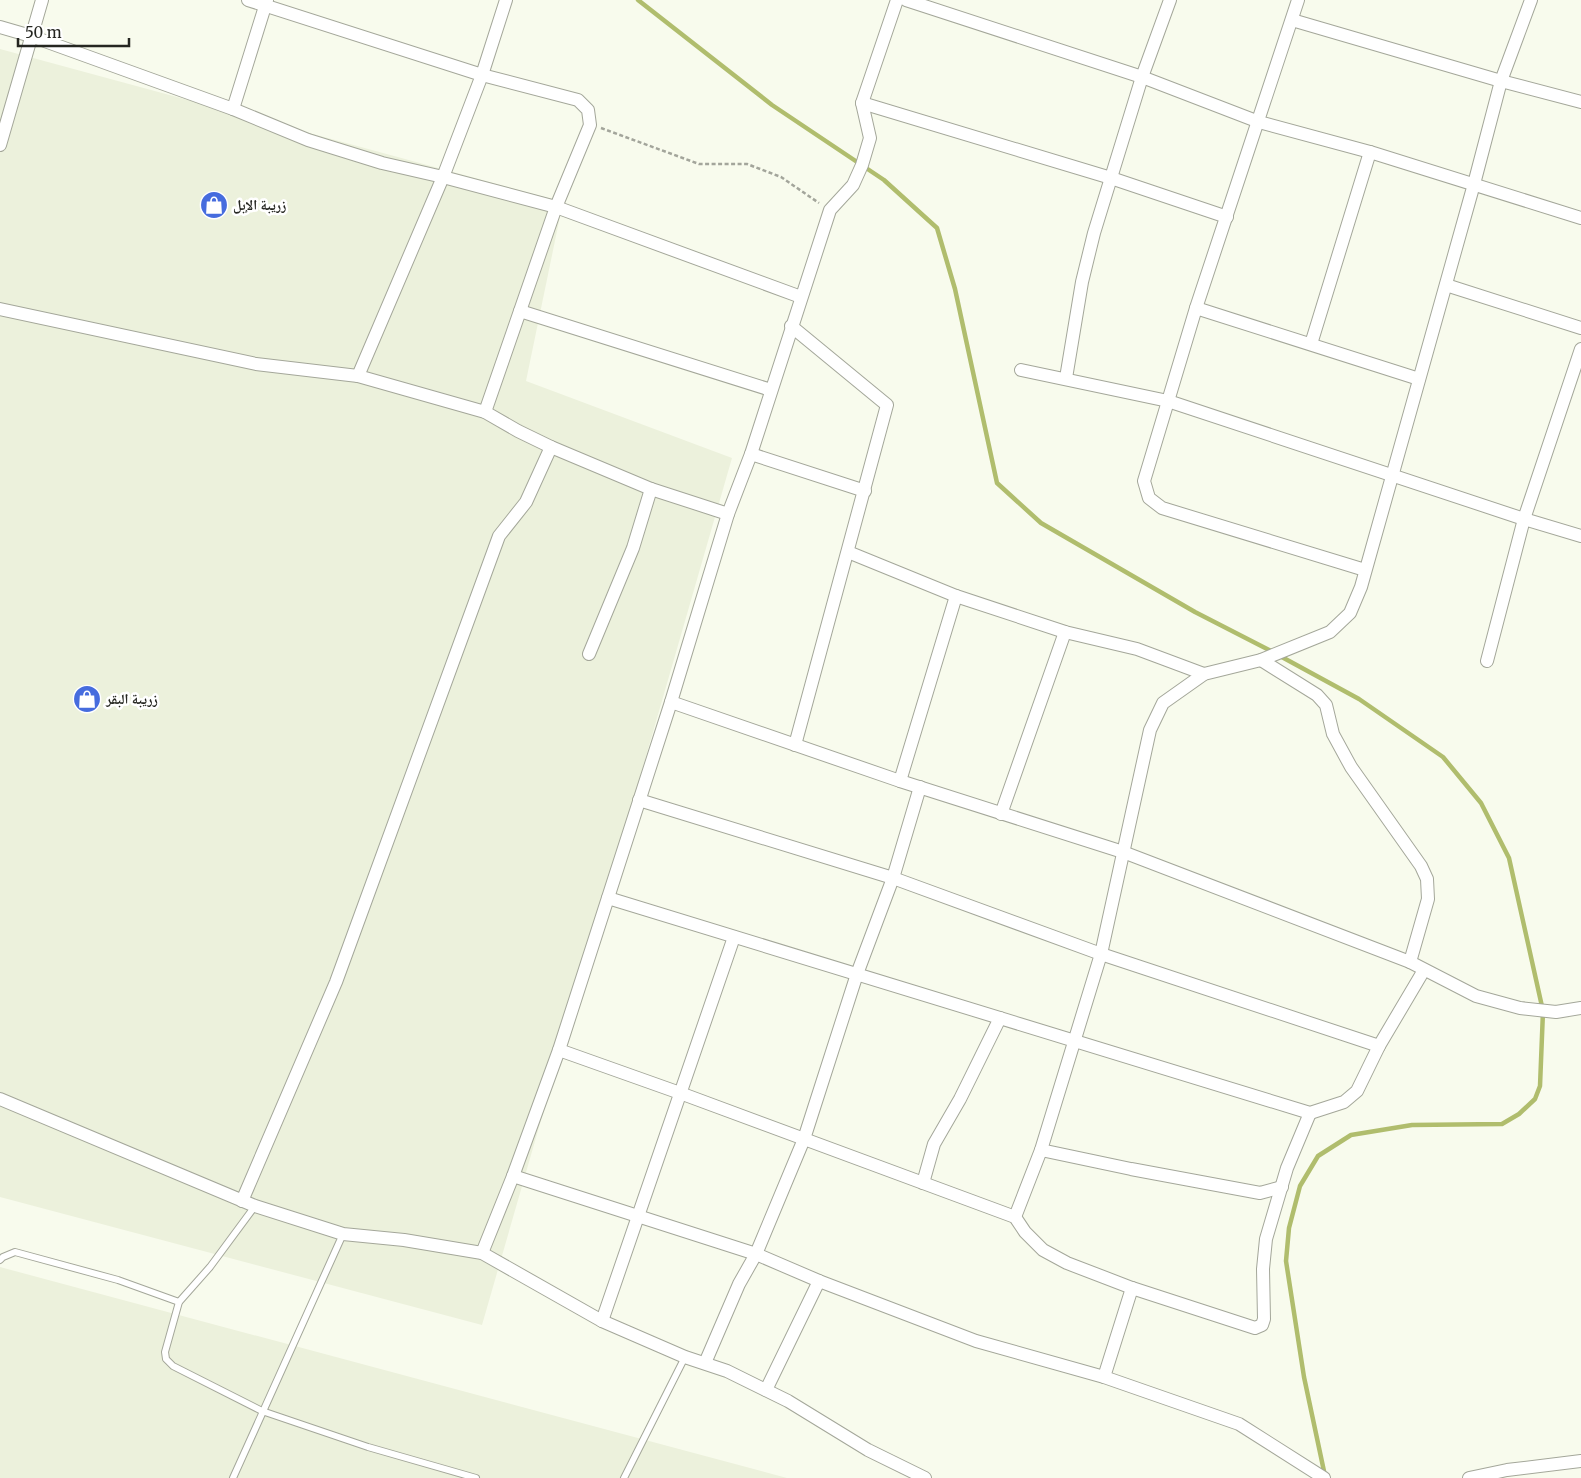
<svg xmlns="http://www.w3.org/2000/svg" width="1581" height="1478" viewBox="0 0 1581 1478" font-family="Merriweather,'Noto Naskh Arabic',serif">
<rect width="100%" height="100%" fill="#f8fbed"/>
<!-- built -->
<g fill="#ecf1dc">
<path d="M0,49L563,202L526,381L732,458L482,1325L0,1197Z"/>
<path d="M0,1267L787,1478H0Z"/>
</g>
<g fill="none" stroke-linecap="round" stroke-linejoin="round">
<!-- stream -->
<g stroke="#b0bd6d" stroke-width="4.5">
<path d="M638,0L772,105L884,180L937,228L955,289L997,483L1041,523L1195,612L1273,652"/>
<path d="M1280,656L1359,699L1443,757L1481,803L1509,858L1543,1011L1540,1086L1535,1099L1519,1114L1502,1124L1412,1125L1351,1135L1318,1156L1300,1186L1289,1228L1286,1261L1304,1377L1325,1476"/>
</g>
<!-- lane casing -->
<g stroke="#a4a79a" stroke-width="8">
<g id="lane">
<path d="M255,1206L210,1267L179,1302L165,1352L166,1359L173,1366L262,1411L368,1447L476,1478"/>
<path d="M0,1260L3,1257L15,1252L118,1280L179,1302"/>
<path d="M233,1478L343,1234"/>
<path d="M624,1478L685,1357"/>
</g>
</g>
<!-- street casing -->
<g stroke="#a4a79a" stroke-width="14">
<g id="street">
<path d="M248,0L482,75L578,100L588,110L590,125L556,207L485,412"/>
<path d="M906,0L1142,77L1259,122L1370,152L1581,218"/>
<path d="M1298,0L1196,308L1144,481L1149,498L1162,508L1365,570"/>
<path d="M1292,20L1501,81L1581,102"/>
<path d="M0,27L31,36L233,109L308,140L382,163L443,177L556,207L801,297"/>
<path d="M862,103L1111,178L1227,217"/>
<path d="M233,109L267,0"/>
<path d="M0,145L42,0"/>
<path d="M1446,285L1581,328"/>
<path d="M1196,308L1419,379"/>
<path d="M0,309L256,364L358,376L485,412L518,431L551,447L651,489L728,514"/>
<path d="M520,311L771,390"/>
<path d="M791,326L887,405L795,745"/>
<path d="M1311,344L1370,152"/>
<path d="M1021,370L1168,401L1524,519L1581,536"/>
<path d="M358,376L443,177L482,75L506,0"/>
<path d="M1066,378L1082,282L1094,233L1142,77L1170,0"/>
<path d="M751,454L865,491"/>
<path d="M848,552L956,596L1065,632L1137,649L1204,674"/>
<path d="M589,654L633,548L651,489"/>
<path d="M1261,660L1317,695L1326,705L1333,734L1351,767L1421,866L1427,879L1428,899L1410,962"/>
<path d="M1487,661L1524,519L1581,349"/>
<path d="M671,702L900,781L1123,852L1410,962L1476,996L1520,1008L1556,1012L1581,1008"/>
<path d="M900,781L956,596"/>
<path d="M639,800L893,878L1101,954L1379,1046"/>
<path d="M1001,814L1065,632"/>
<path d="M608,898L1310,1113L1344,1102L1357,1091L1379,1046L1424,970"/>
<path d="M559,1050L680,1093L1015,1217L1025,1232L1043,1250L1067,1263L1132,1288L1255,1328L1262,1325L1264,1319L1263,1269L1266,1239L1287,1168L1310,1113"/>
<path d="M0,1099L255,1206L343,1234L404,1240L482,1253L602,1321L685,1357L727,1371L788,1401L868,1450L925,1478"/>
<path d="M1041,1150L1131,1169L1260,1193L1282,1187"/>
<path d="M513,1176L756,1254L819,1281L976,1341L1104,1377L1239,1424L1324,1478"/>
<path d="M923,1183L934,1144L960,1099L1000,1018"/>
<path d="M242,1201L336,982L499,536L526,502L551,447"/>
<path d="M1015,1217L1041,1150L1101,954L1150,730L1163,703L1204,674L1261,660L1330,632L1350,613L1361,587L1474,184L1501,81L1531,0"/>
<path d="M482,1253L513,1176L559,1050L671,702L728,514L751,454L830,210L853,185L862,165L870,138L862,103L897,0"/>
<path d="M602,1321L734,937"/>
<path d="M705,1363L739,1284L756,1254L804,1139L857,974L893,878L920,787"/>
<path d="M1104,1377L1132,1288"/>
<path d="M766,1390L819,1281"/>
<path d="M1469,1478L1507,1470L1581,1461"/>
</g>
</g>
<!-- path -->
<path stroke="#a3a59b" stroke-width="2.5" stroke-dasharray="4 2.5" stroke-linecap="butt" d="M601,128L699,164H747L781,177L819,203"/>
<!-- lane -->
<use href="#lane" stroke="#fff" stroke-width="6"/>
<!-- street -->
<use href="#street" stroke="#fff" stroke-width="12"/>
</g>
<!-- icons -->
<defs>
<g id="shop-disc" transform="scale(1.4375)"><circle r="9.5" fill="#466cde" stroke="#fff"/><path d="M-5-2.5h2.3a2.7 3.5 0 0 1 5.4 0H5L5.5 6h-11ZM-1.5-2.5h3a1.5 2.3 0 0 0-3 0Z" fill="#fff"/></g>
</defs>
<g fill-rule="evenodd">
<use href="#shop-disc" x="214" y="205"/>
<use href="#shop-disc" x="87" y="699"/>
</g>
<g text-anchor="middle" stroke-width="5" stroke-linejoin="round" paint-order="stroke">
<!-- poi labels -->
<g font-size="14" font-weight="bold" fill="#252621" stroke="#fff" text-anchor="start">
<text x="233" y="210">زريبة الإبل</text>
<text x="106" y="704">زريبة البقر</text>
</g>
</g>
<!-- scale -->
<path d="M18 38v8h111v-8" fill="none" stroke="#252621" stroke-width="2.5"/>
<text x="25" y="38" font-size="15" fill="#252621" stroke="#ffffff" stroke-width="4" paint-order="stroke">50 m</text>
</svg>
